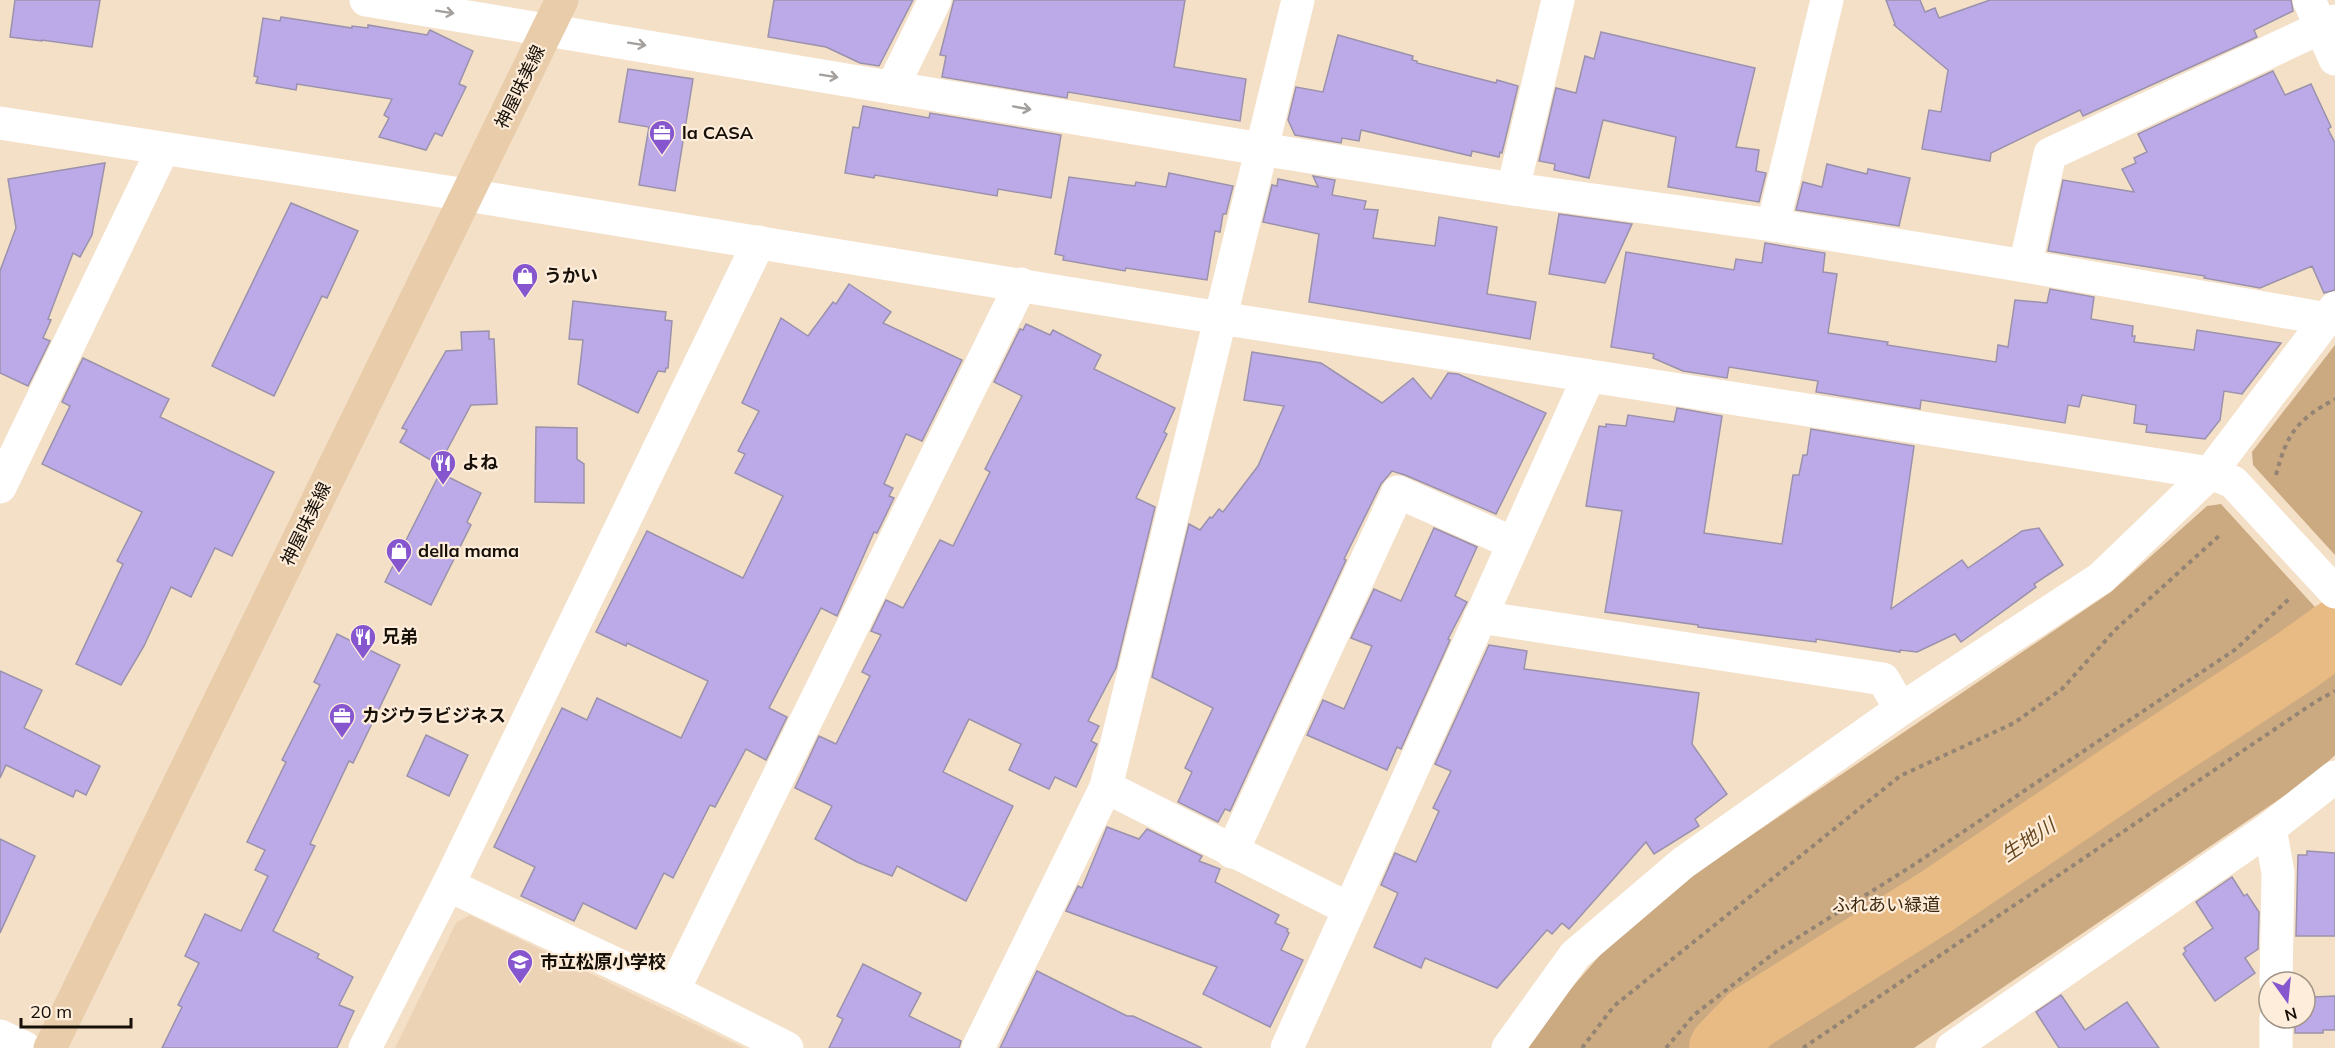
<svg xmlns="http://www.w3.org/2000/svg" width="2335" height="1048" viewBox="0 0 2335 1048" font-family="Mulish,'Noto Sans JP',sans-serif">
<rect width="100%" height="100%" fill="#f4dfc7"/>
<!-- built -->
<path fill="#edd3b5" d="M470,915L744,1048H395L456,923Z"/>
<!-- park -->
<g fill="#ccaa81">
<path d="M2335,345V555L2253,465L2252,452Z"/>
<path d="M2221,504L2335,629V755L2312,777L1914,1048H1525L1554,1008L1602,953L1678,885L2111,592L2207,506Z"/>
</g>
<g fill="none" stroke-linecap="round" stroke-linejoin="round">
<!-- river -->
<path stroke="#e9bb84" stroke-width="66" d="M1722,1048L1750,1019L1937,901L2136,766L2296,661L2335,633"/>
</g>
<!-- building -->
<g fill="#bca9e7" stroke="#9a92ac" stroke-width="1.5">
<path d="M15,0H100L92,47L42,40V41L10,37Z"/>
<path d="M774,0H913L879,66L860,63L826,47L768,37Z"/>
<path d="M954,0H1185L1174,67L1246,79L1240,121L1068,92L1067,98L942,77L946,56L940,55Z"/>
<path d="M1886,0H1920L1925,12L1935,8L1939,18L1990,0H2291L2293,11L2254,30L2257,37L2083,116L2080,110L1991,153L1990,161L1922,149L1929,110L1941,112L1948,70L1894,25L1895,24Z"/>
<path d="M281,17L352,28V26L368,28V25L427,35L430,30L473,51L459,84L466,87L442,136L435,133L426,150L379,137L389,118L384,115L392,99L297,84L296,90L256,83L258,77L254,76L263,18L280,21Z"/>
<path d="M1601,32L1755,68L1736,147L1759,150L1756,171L1766,173L1759,202L1668,187L1676,137L1603,120L1589,178L1554,170L1555,164L1539,161L1556,88L1576,93L1585,56L1594,59Z"/>
<path d="M1338,35L1413,56L1412,60L1417,61V63L1496,83L1497,80L1518,86L1502,153L1500,152L1499,157L1472,151L1471,156L1361,130L1359,141L1342,138L1341,143L1295,135L1288,120L1296,87L1323,92Z"/>
<path d="M628,69L693,79L675,191L639,185L649,127L619,122Z"/>
<path d="M2273,71L2285,95L2311,84L2331,127L2328,129L2335,143V290L2324,293L2312,266L2260,288L2204,278L2205,276L2048,251L2063,180L2134,192L2122,169L2136,163L2134,158L2147,152L2138,134Z"/>
<path d="M863,106L929,118L930,113L1061,135L1051,198L998,189L997,196L875,175L874,178L845,173L853,127L859,128Z"/>
<path d="M105,163L92,235L80,257L73,253L48,319L51,320L43,338L50,341L28,386L0,373V271L16,228L8,179Z"/>
<path d="M1827,164L1867,174L1868,169L1910,178L1899,226L1796,210L1803,182L1822,187Z"/>
<path d="M1169,173L1233,186L1226,214H1223L1220,232L1215,231L1207,280L1126,268L1125,271L1063,260L1064,256L1055,254L1069,177L1135,186L1136,182L1166,187Z"/>
<path d="M1313,176L1335,180L1332,195L1366,201L1364,209L1378,210L1373,238L1435,246L1439,217L1497,227L1487,294L1536,302L1530,339L1309,302L1319,234L1263,222L1272,185L1277,186L1278,179L1318,187Z"/>
<path d="M291,203L358,231L327,298L322,296L274,396L212,366Z"/>
<path d="M1559,214L1632,224L1605,283L1549,274Z"/>
<path d="M1765,243L1825,253L1823,272L1837,274L1828,333L1888,342L1887,345L1996,362L1998,345L2008,347L2015,300L2047,303L2050,289L2094,297L2091,319L2133,326L2132,336H2135L2134,342L2194,350L2197,330L2281,343L2242,394L2224,391L2220,420L2205,439L2146,432L2147,425L2134,423L2136,405L2082,395L2079,407L2068,405L2065,423L1921,400L1920,409L1816,392L1818,381L1729,367L1727,378L1683,371L1653,358L1654,354L1611,347L1626,252L1734,270L1736,259L1762,263Z"/>
<path d="M849,284L891,312L883,323L962,360L922,441L906,434L884,484L893,488L889,496L894,498L877,533L874,532L837,616L821,608L769,708L787,717L766,760L746,749L715,807L710,805L673,878L664,873L636,929L583,903L574,921L521,896L535,867L494,847L562,708L587,720L597,698L681,738L708,681L627,643L626,646L596,632L647,531L743,578L783,496L735,473L745,454L738,451L759,411L742,403L781,318L808,336L833,302L836,304Z"/>
<path d="M573,301L666,312L665,320L672,321L668,368H666L665,372L658,371L638,413L578,384L583,340L569,339Z"/>
<path d="M1026,324L1050,335L1053,330L1101,355L1094,369L1175,408L1164,432L1167,434L1136,498L1155,507L1116,668L1088,721L1099,726L1091,741L1097,744L1076,787L1055,777L1049,789L1009,770L1021,744L969,719L943,772L1013,806L966,901L897,866L892,876L857,862L815,839L832,806L795,788L819,736L836,744L870,676L862,672L881,635L871,631L886,600L903,608L940,540L953,546L990,472L985,469L1022,396L994,382L1020,329L1023,330Z"/>
<path d="M489,331V339H494L497,404L471,405L439,465L400,442L407,430L402,428L446,351L462,350L461,332Z"/>
<path d="M1252,352L1321,363L1382,403L1413,378L1431,399L1448,373L1458,374L1546,413L1496,514L1405,475L1392,471L1381,484L1344,559L1346,560L1230,811L1225,809L1218,822L1178,802L1192,772L1185,768L1213,708L1152,677L1189,524L1200,530L1210,517L1212,518L1219,509L1223,512L1258,466L1284,406L1244,400Z"/>
<path d="M83,358L169,399L160,417L274,472L232,556L215,548L191,597L171,587L144,646L121,685L76,664L123,564L117,561L142,512L42,464L70,406L62,402Z"/>
<path d="M1677,408L1722,416L1704,533L1782,544L1793,475H1799L1803,455H1807L1811,429L1914,446L1891,609L1962,560L1968,568L2022,531L2039,528L2063,565L2034,584L2036,587L1961,642L1955,634L1917,652L1900,650V652L1816,639V642L1698,627V625L1605,612L1622,511L1586,506L1599,426L1606,427V424L1626,426L1628,415L1674,422Z"/>
<path d="M536,427L577,428V459L584,464V503L535,502Z"/>
<path d="M440,473L481,493L467,522L471,525L431,605L385,582Z"/>
<path d="M1434,528L1477,547L1455,596L1467,602L1448,639L1450,640L1401,749L1397,747L1387,770L1307,735L1323,700L1344,709L1372,646L1351,638L1374,589L1401,601Z"/>
<path d="M337,634L400,665L353,763L349,761L310,844L315,846L273,931L319,954L317,958L353,977L339,1005L354,1011L337,1048H162L182,1007L178,1005L199,963L185,956L205,914L241,931L268,876L255,870L265,850L247,842L286,762L282,760L320,685L314,682Z"/>
<path d="M1489,645L1527,651L1524,669L1699,693L1692,744L1727,794L1695,819L1699,826L1654,854L1646,842L1569,929L1562,923L1552,934L1547,930L1497,988L1425,958L1421,968L1374,947L1398,893L1381,885L1395,853L1416,862L1439,811L1433,808L1451,771L1435,764Z"/>
<path d="M0,671L42,690L24,728L100,766L86,795L76,790L73,797L6,765L0,778Z"/>
<path d="M426,735L468,755L449,796L407,776Z"/>
<path d="M1107,827L1139,839L1147,829L1202,856L1199,861L1220,869L1215,882L1279,915L1275,923L1288,929L1287,931L1289,933L1281,950L1303,960L1270,1027L1203,994L1217,967L1066,911L1078,886L1082,888Z"/>
<path d="M0,839L35,856L0,933Z"/>
<path d="M2307,851L2335,853V936H2296L2298,855H2307Z"/>
<path d="M2232,877L2244,896L2247,894L2259,912L2258,949L2245,958L2255,973L2215,1001L2183,954L2186,951L2184,948L2213,928L2196,902Z"/>
<path d="M863,964L921,993L909,1016L961,1041L959,1048H829L843,1019L837,1016Z"/>
<path d="M1037,971L1127,1016H1133L1202,1048H1000Z"/>
<path d="M2305,983L2314,997L2335,996V1030H2323V1033H2295V1018H2305Z"/>
<path d="M2061,995L2085,1030L2127,1002L2159,1048H2059L2036,1012Z"/>
</g>
<g fill="none" stroke-linecap="round" stroke-linejoin="round">
<!-- path -->
<g stroke="#938473" stroke-width="4" stroke-dasharray="4.5 4.5" stroke-linecap="butt">
<path d="M2276,475C2287,433 2297,420 2335,399"/>
<path d="M1582,1048L1614,1006L1900,776L2014,723L2062,689L2115,630L2221,534"/>
<path d="M1666,1048L1694,1015L1778,950L1912,866L2236,649L2291,597"/>
<path d="M1803,1048L2315,702L2335,691"/>
</g>
<!-- minor -->
<g stroke="#fff" stroke-width="33">
<path d="M366,0L1261,149L1513,189L1773,225L2025,266L2327,319"/>
<path d="M2309,0L2335,59"/>
<path d="M893,86L935,0"/>
<path d="M0,123L467,195L1220,318L2210,473L2233,482L2335,592"/>
<path d="M1513,189L1558,0"/>
<path d="M1773,225L1827,0"/>
<path d="M2025,266L2050,154L2335,21"/>
<path d="M0,487L163,149"/>
<path d="M1480,617L1883,679L1901,709"/>
<path d="M1106,787L1349,909"/>
<path d="M2270,828L2278,873L2276,982"/>
<path d="M1232,852L1398,492L1513,543"/>
<path d="M448,885L673,991L787,1048"/>
<path d="M673,991L1021,284"/>
<path d="M0,1036L25,1048"/>
<path d="M365,1048L448,885L759,242"/>
<path d="M978,1048L1106,787L1298,0"/>
<path d="M1287,1048L1589,376"/>
<path d="M1508,1048L1575,955L1683,863L1901,709L2101,578L2210,473L2335,308"/>
<path d="M1952,1048L2270,828L2335,777"/>
<path d="M2276,1048V1018"/>
</g>
<!-- major -->
<path stroke="#e9cca9" stroke-width="33" d="M50,1048L562,0"/>
</g>
<!-- one-way arrows -->
<defs><path id="oneway-shaft" d="M-6 0H5M1.5-3L5.5 0L1.5 3" fill="none" stroke-width="1.6" stroke-linecap="round" stroke-linejoin="round" transform="scale(1.5)"/></defs>
<g stroke="#a29f9c">
<use href="#oneway-shaft" transform="translate(445 12) rotate(9)"/>
<use href="#oneway-shaft" transform="translate(637 44) rotate(9)"/>
<use href="#oneway-shaft" transform="translate(829 76) rotate(9)"/>
<use href="#oneway-shaft" transform="translate(1022 108) rotate(10)"/>
</g>
<!-- icons -->
<defs>
<g id="office-pin" transform="scale(1.35)"><path d="M0 17L-7.5 6A9.5 9.5 0 1 1 7.5 6Z" fill="#8656cf" stroke="#feedda"/><path d="M-6-3h4V-5.5h4V-3h4V5H-6ZM-1-4.5V-3h2v-1.5ZM-6 0V1H6V0Z" fill="#fff"/></g>
<g id="shop-pin" transform="scale(1.35)"><path d="M0 17L-7.5 6A9.5 9.5 0 1 1 7.5 6Z" fill="#8656cf" stroke="#feedda"/><path d="M-5-2.5h2.3a2.7 3.5 0 0 1 5.4 0H5L5.5 6h-11ZM-1.5-2.5h3a1.5 2.3 0 0 0-3 0Z" fill="#fff"/></g>
<g id="restaurant-pin" transform="scale(1.35)"><path d="M0 17L-7.5 6A9.5 9.5 0 1 1 7.5 6Z" fill="#8656cf" stroke="#feedda"/><path d="M-5-6h1v4h1v-4h1v4h1v-4h1v5L-1.5 .5V6h-2V.5L-5-1ZM5-6V6H3V1.5H1.5Q1.5-4 5-6Z" fill="#fff"/></g>
<g id="school-pin" transform="scale(1.35)"><path d="M0 17L-7.5 6A9.5 9.5 0 1 1 7.5 6Z" fill="#8656cf" stroke="#feedda"/><path d="M0-5L7-2L0 1L-7-2ZM-4 1L0 2.5L4 1V4Q0 6-4 4Z" fill="#fff"/></g>
</defs>
<g fill-rule="evenodd">
<use href="#office-pin" x="662" y="133"/>
<use href="#shop-pin" x="525" y="276"/>
<use href="#restaurant-pin" x="443" y="463"/>
<use href="#shop-pin" x="399" y="551"/>
<use href="#restaurant-pin" x="363" y="637"/>
<use href="#office-pin" x="342" y="716"/>
<use href="#school-pin" x="520" y="962"/>
</g>
<g text-anchor="middle" stroke-width="4.5" stroke-linejoin="round" paint-order="stroke">
<!-- street labels -->
<g font-size="18" fill="#171008" stroke="#feedda">
<text transform="translate(520 87) rotate(-64)" y="6">神屋味美線</text>
<text transform="translate(306 524) rotate(-64)" y="6">神屋味美線</text>
</g>
<!-- poi labels -->
<g font-size="18" font-weight="bold" fill="#171008" stroke="#feedda" text-anchor="start">
<text x="682" y="139">la CASA</text>
<text x="544" y="282">うかい</text>
<text x="462" y="469">よね</text>
<text x="418" y="557">della mama</text>
<text x="382" y="643">兄弟</text>
<text x="362" y="722">カジウラビジネス</text>
<text x="540" y="968">市立松原小学校</text>
</g>
<!-- park labels -->
<g font-size="18" fill="#3d2910" stroke="#feedda">
<text x="1886" y="911">ふれあい緑道</text>
</g>
<!-- water labels -->
<g font-size="20" font-style="italic" fill="#68481f" stroke="#feedda">
<text transform="translate(2028 840) rotate(-34)" y="7">生地川</text>
</g>
</g>
<!-- north arrow -->
<g transform="translate(2287 1000) rotate(165)"><circle r="28" fill="#feedda" stroke="#a29586" stroke-width="1.5"/>
<path d="M0-4.5L10 22L0 15L-10 22Z" fill="#8656cf"/>
<text y="-9" font-size="16" font-weight="bold" text-anchor="middle" fill="#171008">N</text>
</g>
<!-- scale -->
<path d="M21 1018v9h110v-9" fill="none" stroke="#171008" stroke-width="3"/>
<text x="30" y="1018" font-size="18" fill="#171008" stroke="#feedda" stroke-width="4.5" paint-order="stroke">20 m</text>
</svg>
